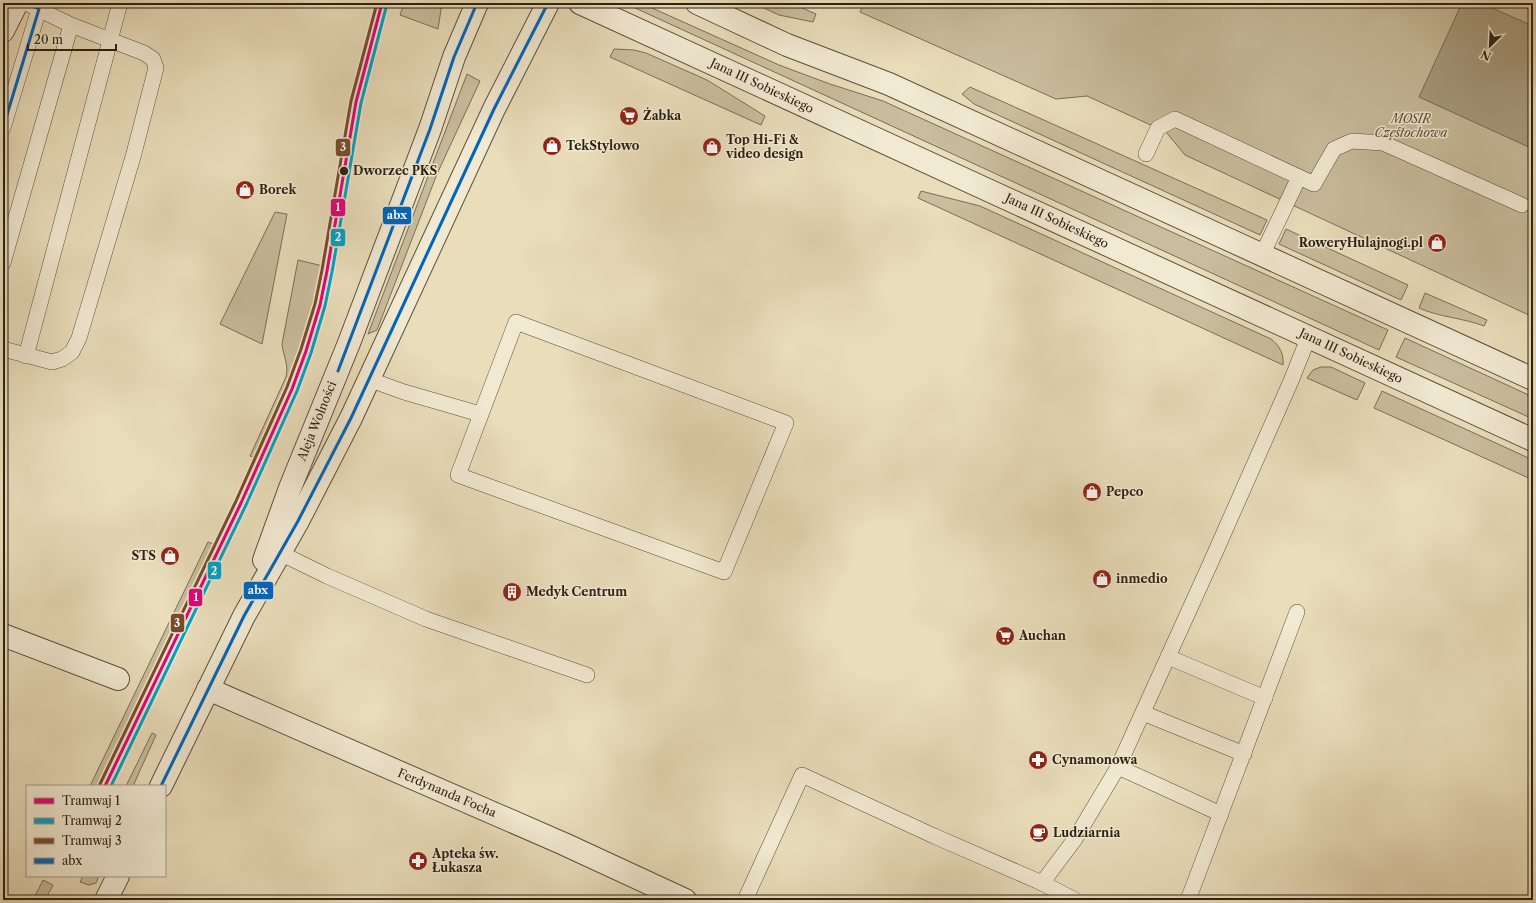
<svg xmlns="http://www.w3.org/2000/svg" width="1536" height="903" viewBox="0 0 1536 903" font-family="'Libre Caslon Text',serif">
<rect width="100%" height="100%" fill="#e9ddba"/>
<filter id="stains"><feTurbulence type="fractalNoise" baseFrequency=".005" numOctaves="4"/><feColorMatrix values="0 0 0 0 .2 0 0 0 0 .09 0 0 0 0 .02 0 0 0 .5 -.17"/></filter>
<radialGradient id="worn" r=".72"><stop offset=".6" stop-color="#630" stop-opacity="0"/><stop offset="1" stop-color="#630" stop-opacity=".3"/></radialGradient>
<!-- green -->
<g fill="#c9bd9d" stroke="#7a6e58">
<path d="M404,3H442L438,29L400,15Z"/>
<path d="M634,3H641L779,65L830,84L883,101L1388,330L1379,350L633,7Z"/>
<path d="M753,3H791L816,14L813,22L779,15Z"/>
<path d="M864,3H1533V317L1185,155L1166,132L1087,96L1056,99L860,12Z"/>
<path d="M614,49L634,50L646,53L707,80L765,116L761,125L610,57Z"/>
<path d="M467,74L480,81L437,174L377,330L368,334Z"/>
<path d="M970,87L1267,220L1260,235L974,104L962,94Z"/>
<path d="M921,191L980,206L1271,339C1280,346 1284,354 1283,365L918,198Z"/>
<path d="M275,212L287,214L262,344L220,324Z"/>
<path d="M1286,229L1408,285L1401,300L1279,244Z"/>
<path d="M298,260L323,266L297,360L255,458L250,456L286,377C289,365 283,355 282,344Z"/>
<path d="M1425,293L1487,320L1484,326C1463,318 1439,317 1419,308Z"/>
<path d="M1405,338L1533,397V419L1396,357Z"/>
<path d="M1321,367H1331L1365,383L1357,400L1307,378L1313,370Z"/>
<path d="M1382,391L1533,460V480L1374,408Z"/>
<path d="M208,542L216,545L100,786H90Z"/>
<path d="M152,733L156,735L133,786H126Z"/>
<path d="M83,876H99L96,883L89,885L80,882Z"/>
<path d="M43,880L53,885L45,900H33Z"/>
</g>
<!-- water -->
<path fill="#a89d81" stroke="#766b55" d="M1462,3H1481L1533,26V149L1419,97Z"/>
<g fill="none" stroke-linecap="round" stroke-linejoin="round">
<!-- service casing -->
<g stroke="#5a4f3c" stroke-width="16">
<g id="service">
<path d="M3,128L39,9"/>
<path d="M1146,154L1158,128L1175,119L1314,184L1334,149L1352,141L1383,143L1522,205"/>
<path d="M1262,255L1299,177"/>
<path d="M3,263L71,25"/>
<path d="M516,322L786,423L724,572L458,475Z"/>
<path d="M3,349L52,362L62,359L72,352L79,338L133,157L156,68L153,59L144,53L71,25L26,3"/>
<path d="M26,356L120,3"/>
<path d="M368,379L404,392L480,414"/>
<path d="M280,553L327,576L426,619L587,675"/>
<path d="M1168,657L1265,698"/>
<path d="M1143,713L1244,754"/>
<path d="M1118,767L1221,814"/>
<path d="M1042,883L1075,900"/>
<path d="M745,900L802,775L934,836L1042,883L1075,839L1118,767L1211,562L1291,381L1309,336"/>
<path d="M1188,900L1297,612"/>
</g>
</g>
<!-- minor casing -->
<g stroke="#5a4f3c" stroke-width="24">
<g id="minor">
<path d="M3,31L17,3"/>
<path d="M3,635L118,679"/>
<path d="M208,689L564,844L685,900"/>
</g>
</g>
<!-- tertiary casing -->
<g stroke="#5a4f3c" stroke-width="24">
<g id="tertiary">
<path d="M580,3L1533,440"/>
<path d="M697,3L787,45L889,84L1533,379"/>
<path d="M264,560L290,488L349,343L430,129L454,57L477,3"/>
<path d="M161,786L244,616L298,521L351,418L494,109L548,3"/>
<path d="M106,900L118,876"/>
</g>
</g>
<!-- service -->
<use href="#service" stroke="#f1e9d2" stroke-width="15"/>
<!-- minor -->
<use href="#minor" stroke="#f1e9d2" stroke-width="22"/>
<!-- tertiary -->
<use href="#tertiary" stroke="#f1e9d2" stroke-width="22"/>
<!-- bus-1 casing -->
<g stroke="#f1e9d2" stroke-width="6">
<g id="bus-1">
<path d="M3,128L39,9L26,3"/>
<path d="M338,371L430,129L454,57L477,3"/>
<path d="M161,786L244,616L298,521L351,418L494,109L548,3"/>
</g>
</g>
<!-- bus-1 -->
<use href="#bus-1" stroke="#0065bd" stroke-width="3"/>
<!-- tram-1 casing -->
<g stroke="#f1e9d2" stroke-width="6">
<path id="tram-1" d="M105,786L241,503L292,389L306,351L320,305L327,271L356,102L382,3"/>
</g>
<!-- tram-2 casing -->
<g stroke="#f1e9d2" stroke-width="6">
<path id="tram-2" d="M111,786L246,505L297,391L311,353L325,306L332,272L361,103L387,4"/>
</g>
<!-- tram-3 casing -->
<g stroke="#f1e9d2" stroke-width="6">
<path id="tram-3" d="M100,784L236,501L287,387L301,349L315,304L322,270L351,101L377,3"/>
</g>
<!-- tram-1 -->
<use href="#tram-1" stroke="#e5007d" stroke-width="3"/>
<!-- tram-2 -->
<use href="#tram-2" stroke="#02a2c5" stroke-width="3"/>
<!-- tram-3 -->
<use href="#tram-3" stroke="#7a4b2a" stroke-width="3"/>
</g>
<!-- icons -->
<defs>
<g id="supermarket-disc" transform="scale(1)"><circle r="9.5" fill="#8f2418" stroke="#f1e9d2"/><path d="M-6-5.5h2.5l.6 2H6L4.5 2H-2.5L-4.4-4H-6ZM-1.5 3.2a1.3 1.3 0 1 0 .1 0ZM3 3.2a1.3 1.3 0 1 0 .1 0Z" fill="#fff"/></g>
<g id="shop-disc" transform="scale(1)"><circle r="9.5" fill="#8f2418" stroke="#f1e9d2"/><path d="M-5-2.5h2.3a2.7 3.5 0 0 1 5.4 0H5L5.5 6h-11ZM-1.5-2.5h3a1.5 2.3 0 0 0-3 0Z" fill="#fff"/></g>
<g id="building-disc" transform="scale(1)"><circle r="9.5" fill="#8f2418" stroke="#f1e9d2"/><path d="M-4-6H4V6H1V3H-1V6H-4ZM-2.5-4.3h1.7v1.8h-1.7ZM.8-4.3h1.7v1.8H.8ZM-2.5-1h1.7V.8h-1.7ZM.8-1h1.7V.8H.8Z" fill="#fff"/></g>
<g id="pharmacy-disc" transform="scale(1)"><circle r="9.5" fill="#8f2418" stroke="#f1e9d2"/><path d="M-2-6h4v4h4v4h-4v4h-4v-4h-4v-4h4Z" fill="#fff"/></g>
<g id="cafe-disc" transform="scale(1)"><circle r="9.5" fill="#8f2418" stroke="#f1e9d2"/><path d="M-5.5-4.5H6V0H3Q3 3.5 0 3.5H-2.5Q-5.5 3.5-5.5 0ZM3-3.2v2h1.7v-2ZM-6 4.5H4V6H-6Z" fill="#fff"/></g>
</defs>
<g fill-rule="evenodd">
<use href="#supermarket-disc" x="629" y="116"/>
<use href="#shop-disc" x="552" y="146"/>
<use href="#shop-disc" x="712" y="147"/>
<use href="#shop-disc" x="245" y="190"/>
<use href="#shop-disc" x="1437" y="243"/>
<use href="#shop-disc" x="1092" y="492"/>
<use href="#shop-disc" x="170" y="556"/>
<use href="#shop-disc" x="1102" y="579"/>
<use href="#building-disc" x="512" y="592"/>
<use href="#supermarket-disc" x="1005" y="636"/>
<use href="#pharmacy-disc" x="1038" y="760"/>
<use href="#cafe-disc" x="1039" y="833"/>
<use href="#pharmacy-disc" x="418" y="861"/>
</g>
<!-- markers -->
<circle fill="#2b2012" stroke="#f1e9d2" stroke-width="1.5" cx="344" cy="171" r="5"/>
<g text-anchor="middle" stroke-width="3" stroke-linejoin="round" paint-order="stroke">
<!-- street labels -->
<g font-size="12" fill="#2b2012" stroke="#f1e9d2">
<text transform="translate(762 86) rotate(25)" y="4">Jana III Sobieskiego</text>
<text transform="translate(1057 221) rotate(25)" y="4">Jana III Sobieskiego</text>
<text transform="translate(1351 356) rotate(25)" y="4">Jana III Sobieskiego</text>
<text transform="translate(317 421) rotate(-68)" y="4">Aleja Wolności</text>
<text transform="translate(447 793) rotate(23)" y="4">Ferdynanda Focha</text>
</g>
<!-- poi labels -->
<g font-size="12" font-weight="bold" fill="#2b2012" stroke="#f1e9d2" text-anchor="start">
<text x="643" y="120">Żabka</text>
<text x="726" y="144">Top Hi-Fi &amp;<tspan x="726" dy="14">video design</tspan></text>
<text x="566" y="150">TekStylowo</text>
<text x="259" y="194">Borek</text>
<text x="1423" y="247" text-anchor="end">RoweryHulajnogi.pl</text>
<text x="1106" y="496">Pepco</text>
<text x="156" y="560" text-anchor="end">STS</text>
<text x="1116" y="583">inmedio</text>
<text x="526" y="596">Medyk Centrum</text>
<text x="1019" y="640">Auchan</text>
<text x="1052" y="764">Cynamonowa</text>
<text x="1053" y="837">Ludziarnia</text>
<text x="432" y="858">Apteka św.<tspan x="432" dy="14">Łukasza</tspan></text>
</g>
<!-- park labels -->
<g font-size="12" font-style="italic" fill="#5a4f3c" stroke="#f1e9d2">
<text x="1411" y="123">MOSIR<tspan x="1411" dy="14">Częstochowa</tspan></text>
</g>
<!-- stop labels -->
<g font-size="12" font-weight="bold" fill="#2b2012" stroke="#f1e9d2" text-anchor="start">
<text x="353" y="175">Dworzec PKS</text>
</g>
</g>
<g stroke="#f1e9d2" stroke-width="1.5">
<rect x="335" y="138" width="16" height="19" rx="4" fill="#7a4b2a"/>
<rect x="330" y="198" width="16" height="19" rx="4" fill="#e5007d"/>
<rect x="382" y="206" width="30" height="19" rx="4" fill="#0065bd"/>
<rect x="330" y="228" width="16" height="19" rx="4" fill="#02a2c5"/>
<rect x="207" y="561" width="15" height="19" rx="4" fill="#02a2c5"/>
<rect x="243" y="581" width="31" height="19" rx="4" fill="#0065bd"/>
<rect x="188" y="588" width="15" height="19" rx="4" fill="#e5007d"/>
<rect x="170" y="613" width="15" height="20" rx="4" fill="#7a4b2a"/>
</g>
<g font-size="11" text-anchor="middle" font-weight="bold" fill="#fff">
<text x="343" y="151">3</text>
<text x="338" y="211">1</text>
<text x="397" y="219">abx</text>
<text x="338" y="241">2</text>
<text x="214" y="575">2</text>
<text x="258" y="594">abx</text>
<text x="196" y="601">1</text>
<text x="177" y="627">3</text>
</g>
<!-- margin -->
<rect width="1536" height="903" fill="none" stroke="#e9ddba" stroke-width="16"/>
<rect x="4" y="4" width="1528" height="895" fill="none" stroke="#2b2012" stroke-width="2"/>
<rect x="8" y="8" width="1520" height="887" fill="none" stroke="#2b2012"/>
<!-- legend -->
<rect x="26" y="785" width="140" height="92" fill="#f1e9d2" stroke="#a29985"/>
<rect x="34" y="798" width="20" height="6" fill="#e5007d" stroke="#a29985"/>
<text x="62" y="805" font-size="12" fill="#2b2012">Tramwaj 1</text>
<rect x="34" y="818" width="20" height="6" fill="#02a2c5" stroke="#a29985"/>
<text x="62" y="825" font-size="12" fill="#2b2012">Tramwaj 2</text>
<rect x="34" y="838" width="20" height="6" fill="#7a4b2a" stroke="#a29985"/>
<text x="62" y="845" font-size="12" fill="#2b2012">Tramwaj 3</text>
<rect x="34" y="858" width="20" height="6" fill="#0065bd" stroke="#a29985"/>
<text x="62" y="865" font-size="12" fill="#2b2012">abx</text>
<!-- north arrow -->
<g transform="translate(1490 46) rotate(204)" stroke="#f1e9d2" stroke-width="3" paint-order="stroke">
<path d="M0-3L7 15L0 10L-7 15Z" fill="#2b2012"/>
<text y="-6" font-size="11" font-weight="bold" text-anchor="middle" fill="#2b2012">N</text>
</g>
<!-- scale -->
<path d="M28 44v6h88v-6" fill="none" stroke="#2b2012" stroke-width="2"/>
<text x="34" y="44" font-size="12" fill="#2b2012" stroke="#f1e9d2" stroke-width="3" paint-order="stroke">20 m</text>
<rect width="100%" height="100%" filter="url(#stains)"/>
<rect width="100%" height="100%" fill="url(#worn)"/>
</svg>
